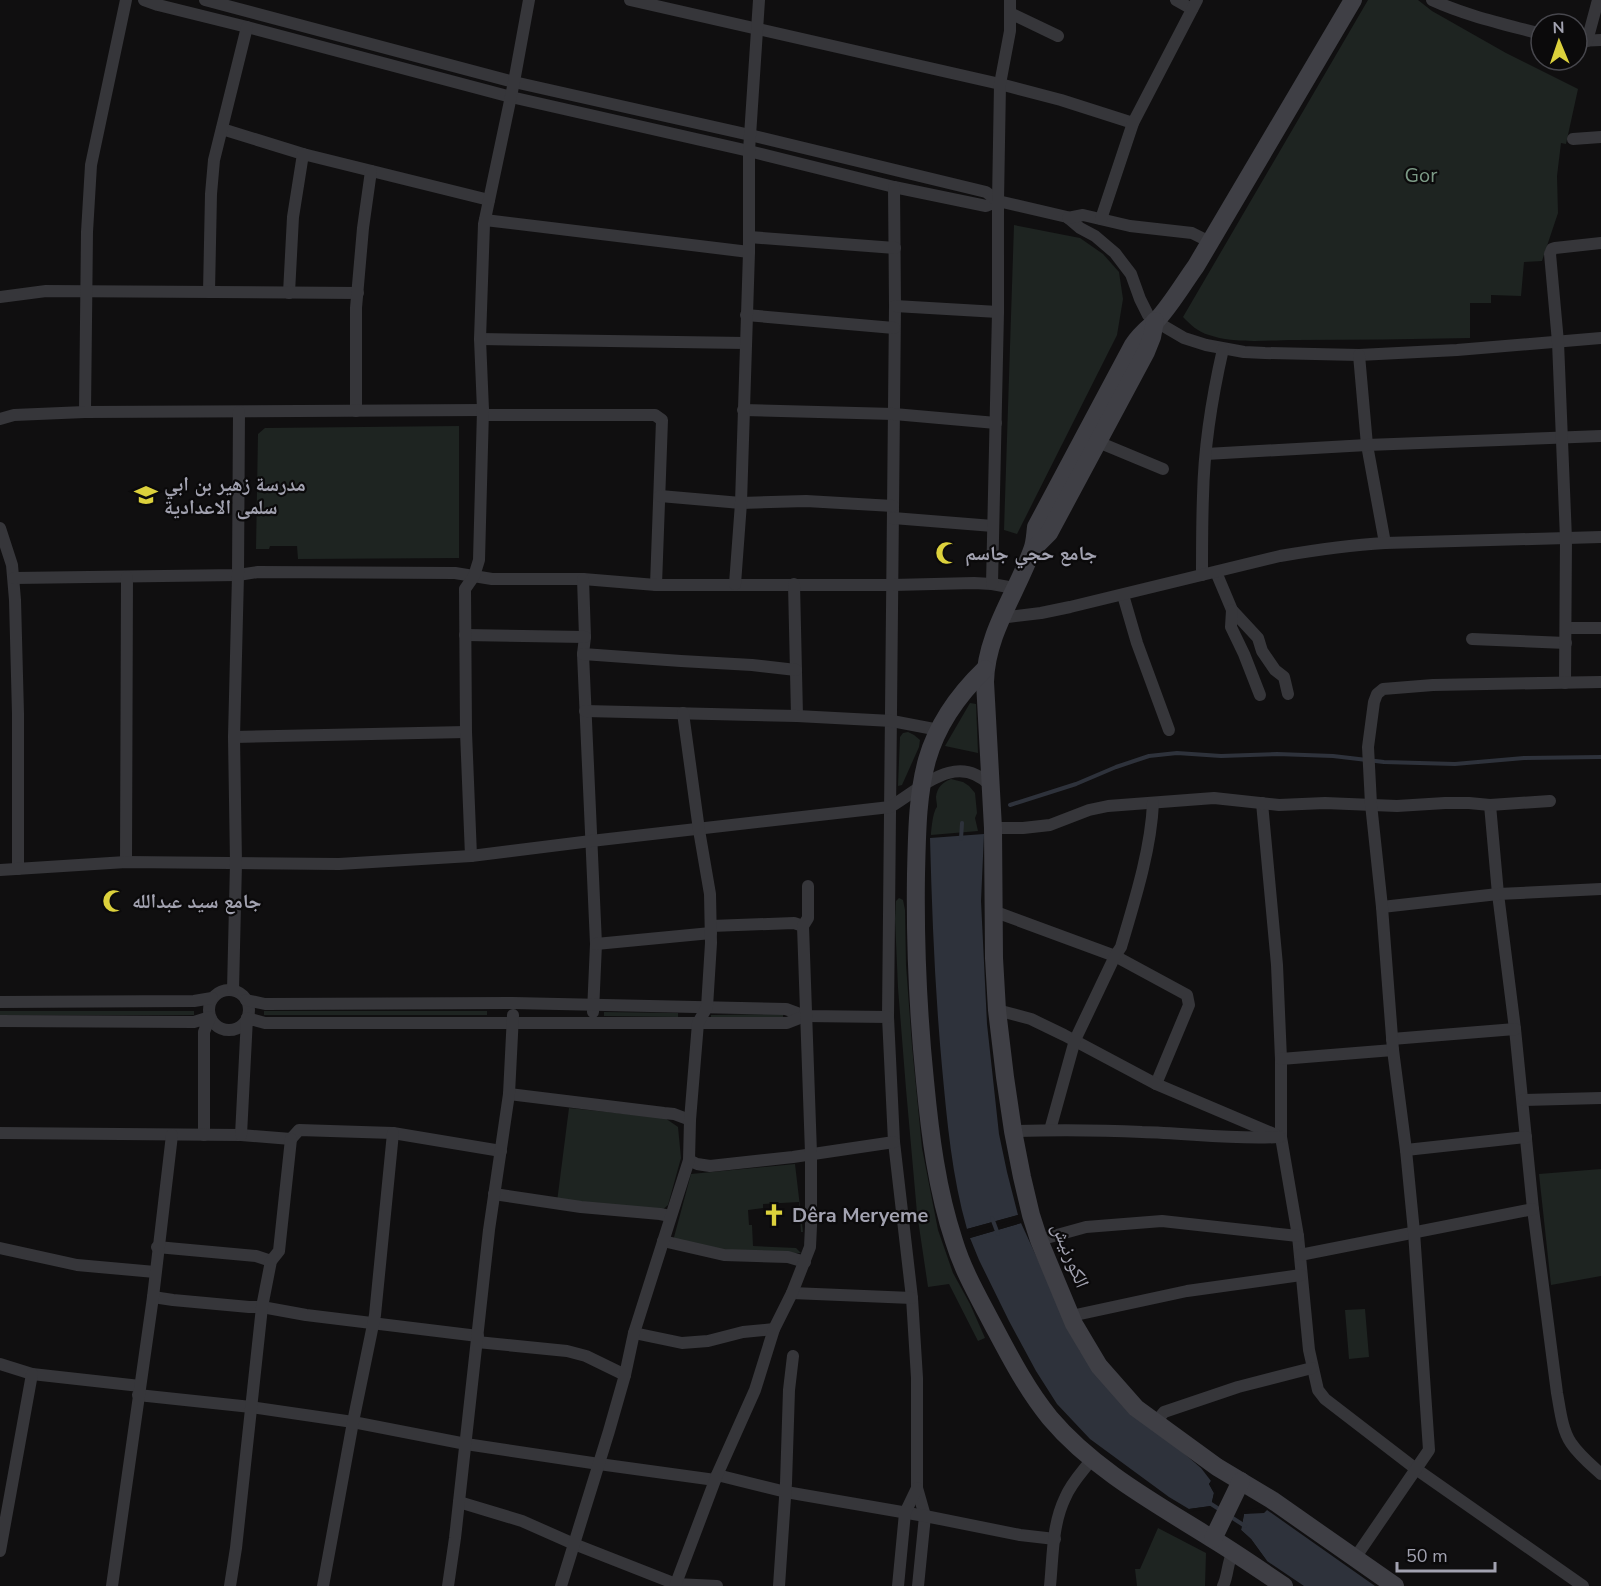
<svg xmlns="http://www.w3.org/2000/svg" width="1601" height="1586" viewBox="0 0 1601 1586" font-family="'Nunito Sans','Noto Naskh Arabic',sans-serif">
<rect width="100%" height="100%" fill="#100f10"/>
<!-- green -->
<g fill="#1e2421">
<path d="M1368,0H1418L1432,11L1506,53L1578,89L1566,144L1561,143L1557,176L1558,213L1542,261L1524,262L1521,296L1491,295V303H1470V338C1412,339 1353,340 1295,340C1269,340 1234,344 1209,335C1198,332 1191,325 1183,317Z"/>
<path d="M1014,225L1080,238L1103,254L1119,272L1123,299L1117,335L1017,534L1004,530Z"/>
<path d="M459,426V558L298,559L297,546H270L269,549H256L258,434L265,428Z"/>
<path d="M970,703L976,704L978,753L945,746Z"/>
<path d="M908,732L914,735L920,740L919,747L902,785L898,786L900,737L903,733Z"/>
<path d="M951,779L963,782L969,786L975,793L977,813L975,818L978,831L931,835C931,831 933,814 935,811C935,810 936,808 937,807C937,803 936,800 936,797C937,787 943,782 951,779Z"/>
<path d="M899,898L903,900L905,910L906,965L912,1046L922,1148L938,1230L953,1273L970,1304L985,1338L978,1341L949,1284L928,1287L917,1213L906,1089L898,988L895,919L896,901Z"/>
<rect x="0" y="1011" width="194" height="4"/>
<rect x="264" y="1011" width="223" height="4"/>
<path d="M604,1012L678,1013V1017L604,1016Z"/>
<path d="M783,1014V1018L711,1019V1015Z"/>
<path d="M569,1108L665,1118L678,1127L681,1158L668,1205L661,1211L557,1202Z"/>
<path d="M795,1164L803,1232H801L799,1202L763,1204V1208L748,1210L749,1225H752L753,1246L796,1248L801,1253L729,1252L673,1241L691,1174Z"/>
<path d="M1601,1169V1276L1551,1285L1539,1174Z"/>
<path d="M1365,1309L1369,1357L1349,1359L1345,1310Z"/>
<path d="M1158,1528L1206,1553L1205,1586H1137L1135,1569H1140Z"/>
</g>
<!-- water -->
<g fill="#2e323b">
<path d="M984,834L981,901L987,1024L999,1134L1007,1172L1018,1215L967,1229C952,1177 947,1121 942,1067C935,991 932,915 930,838Z"/>
<path d="M1021,1223L1080,1351L1166,1438L1201,1468L1211,1481L1209,1484L1214,1493L1211,1506L1189,1509L1169,1497L1090,1439L1057,1404L1036,1371L1009,1321L979,1260L970,1238Z"/>
<path d="M1267,1510L1375,1586H1304L1267,1561L1251,1539L1241,1530L1244,1514Z"/>
</g>
<!-- pier -->
<g fill="#100f10">
<path d="M1018,1215L1019,1218L968,1232L967,1229Z"/>
<path d="M1020,1220L1021,1223L970,1238L969,1235Z"/>
<path d="M1211,1481L1213,1482L1212,1484L1217,1493L1214,1508L1187,1512L1189,1509L1211,1506L1214,1493L1209,1484Z"/>
<path d="M1262,1507L1267,1510L1264,1513L1244,1514L1241,1530L1251,1539L1267,1561L1261,1557L1249,1541L1238,1530L1242,1511Z"/>
</g>
<g fill="none" stroke-linecap="round" stroke-linejoin="round">
<!-- stream -->
<g stroke="#2e323b" stroke-width="4">
<path d="M1010,805L1076,784L1116,767L1149,756L1177,753L1221,756L1277,754L1333,756L1384,762L1455,764L1524,758L1601,757"/>
<path d="M961,839L962,823"/>
<path d="M992,1218L998,1234"/>
<path d="M1208,1502L1222,1511"/>
<path d="M1231,1517L1245,1526"/>
</g>
<!-- street -->
<g stroke="#36363a" stroke-width="12">
<path d="M144,0L158,5L247,27L511,97L749,151L894,187L986,206L998,201"/>
<path d="M205,0L514,82L750,135L986,192L998,201L1067,217L1080,228L1095,236L1115,253L1131,274L1140,299L1148,315L1155,321L1184,338L1206,345L1244,352L1265,353L1359,355L1457,350L1601,338"/>
<path d="M630,0L1000,84L1061,100L1133,123"/>
<path d="M1176,0L1192,9"/>
<path d="M1432,0C1467,16 1504,24 1541,34"/>
<path d="M1010,13L1058,36"/>
<path d="M1577,41L1601,40"/>
<path d="M1587,41L1598,0"/>
<path d="M222,129L303,154"/>
<path d="M1573,139L1601,137"/>
<path d="M894,187L895,306L888,1017L894,1142L912,1298L917,1378V1488L925,1516L918,1586"/>
<path d="M1068,218L1083,215L1130,226L1192,233L1210,242"/>
<path d="M1101,219L1133,123L1197,0"/>
<path d="M485,220L749,252"/>
<path d="M749,237L895,248"/>
<path d="M209,292L211,194L214,160L247,27"/>
<path d="M289,293L293,217L303,154L489,200"/>
<path d="M0,297L46,291L358,293"/>
<path d="M895,306L998,312"/>
<path d="M746,315L894,328"/>
<path d="M480,339L745,343"/>
<path d="M1359,355L1367,445L1385,543"/>
<path d="M743,410L894,414L996,423"/>
<path d="M356,411V308L363,228L371,171"/>
<path d="M85,412L87,232L91,165L126,0"/>
<path d="M483,415H655L662,420L656,585"/>
<path d="M0,419L14,415L85,412L483,410"/>
<path d="M1098,442L1163,469"/>
<path d="M1206,454L1367,445L1601,436"/>
<path d="M660,496L741,503L806,501L893,506"/>
<path d="M893,518L993,526"/>
<path d="M0,528L12,565L15,600L18,714V869"/>
<path d="M1216,572L1232,610L1258,638L1262,651L1275,670L1284,677L1288,694"/>
<path d="M1202,575C1202,549 1202,522 1203,496C1204,447 1212,397 1223,349"/>
<path d="M14,578L238,575L258,572L455,573L492,579H583L656,585H893L974,583L992,584L1014,588"/>
<path d="M583,579L585,637L583,654L596,944L593,1012"/>
<path d="M735,584L741,503L749,252V151L759,0"/>
<path d="M794,584L797,716"/>
<path d="M992,584L998,312V201L1000,84L1010,31V0"/>
<path d="M1123,595L1137,643L1169,730"/>
<path d="M1232,610L1231,627L1244,654L1260,695"/>
<path d="M1000,618L1041,613L1070,607L1280,556C1315,550 1350,545 1385,543L1601,537"/>
<path d="M1566,628H1601"/>
<path d="M465,635L585,637"/>
<path d="M1472,639L1566,643"/>
<path d="M583,654L681,661L752,665L796,670"/>
<path d="M1565,683L1566,539L1558,342L1550,254L1552,249L1555,248L1601,243"/>
<path d="M585,711L797,716L892,721L939,730"/>
<path d="M234,737L466,732"/>
<path d="M1262,803L1277,965L1281,1059V1137L1298,1236L1309,1350L1318,1390L1325,1399L1416,1469L1583,1586"/>
<path d="M1490,805L1498,894L1515,1029L1533,1209L1557,1393C1560,1409 1562,1430 1571,1443C1579,1455 1590,1464 1601,1474"/>
<path d="M993,828H1023L1050,825L1089,810L1108,806L1214,798L1279,805L1325,803L1397,806L1445,803H1469L1490,805L1550,801"/>
<path d="M471,856L466,732L465,589L474,576L479,560L483,410L480,339L484,224L514,82L529,0"/>
<path d="M126,862L127,577"/>
<path d="M0,870L126,862L339,864L471,856L591,841L890,807C921,789 956,750 991,786"/>
<path d="M1382,907L1498,894L1601,889"/>
<path d="M993,911L1115,956L1187,995L1189,1005L1156,1084"/>
<path d="M711,926L794,923L803,926"/>
<path d="M596,944L711,933"/>
<circle cx="229" cy="1010" r="20"/>
<path d="M233,990L236,863L234,737L238,575L239,412"/>
<path d="M246,1000L265,1004L513,1003L786,1009L805,1016L888,1017"/>
<path d="M0,1002L194,1001L212,998"/>
<path d="M997,1010L1031,1019L1064,1035L1156,1084L1281,1137"/>
<path d="M0,1021L194,1022L210,1017L204,1032V1135"/>
<path d="M1392,1039L1515,1029"/>
<path d="M1281,1059L1393,1050"/>
<path d="M509,1094L664,1113L674,1114L690,1120"/>
<path d="M1523,1100L1601,1098"/>
<path d="M1050,1130L1075,1040L1115,956L1121,947C1134,903 1151,850 1153,803"/>
<path d="M1013,1131C1056,1130 1099,1130 1142,1132C1188,1133 1233,1140 1279,1137"/>
<path d="M0,1133L241,1135L291,1139L299,1130L393,1133L501,1151"/>
<path d="M241,1135L247,1018L265,1023H787L805,1016"/>
<path d="M1406,1150L1526,1137"/>
<path d="M689,1160L697,1164L710,1166L793,1157L894,1142"/>
<path d="M494,1194L581,1207L660,1214L670,1216"/>
<path d="M1039,1240L1086,1227L1162,1221L1298,1236"/>
<path d="M663,1241L724,1255L788,1257L805,1262"/>
<path d="M157,1247L256,1256L271,1261"/>
<path d="M0,1248L77,1265L155,1272"/>
<path d="M1300,1255L1533,1209"/>
<path d="M792,1293L912,1298"/>
<path d="M153,1297L173,1300L249,1307H262L306,1315L478,1336"/>
<path d="M1071,1316L1187,1291L1301,1275"/>
<path d="M634,1333L682,1343L708,1341L743,1332L774,1329"/>
<path d="M477,1342L567,1351L586,1356L625,1375"/>
<path d="M0,1364L32,1374L140,1386"/>
<path d="M138,1395L251,1407L353,1422L466,1444L599,1464L715,1480"/>
<path d="M1155,1423L1164,1412L1238,1387L1312,1368"/>
<path d="M717,1475L786,1492L925,1516L1020,1535L1055,1539"/>
<path d="M459,1502L522,1521L574,1544L676,1584L717,1586"/>
<path d="M0,1551L32,1374"/>
<path d="M1355,1558L1429,1450L1414,1232L1406,1150L1393,1050L1382,907L1371,804L1368,747L1374,702L1377,694L1383,689L1433,685L1601,682"/>
<path d="M112,1586L153,1297L172,1135"/>
<path d="M230,1586L236,1548L262,1307L271,1261L279,1251L291,1139"/>
<path d="M323,1586L353,1422L375,1315L393,1133"/>
<path d="M448,1586L455,1538L489,1230L509,1094L513,1015"/>
<path d="M561,1586L609,1431L625,1375L634,1333L689,1160L690,1120L698,1023L707,1007L711,943L710,894L699,830L683,713"/>
<path d="M675,1586L717,1475L755,1390L774,1329L792,1293L810,1247L811,1226V1153L803,926L808,918V886"/>
<path d="M779,1586L786,1483L789,1390L793,1356"/>
<path d="M898,1586L905,1513L917,1488"/>
<path d="M1050,1586C1053,1557 1052,1525 1065,1498C1071,1483 1083,1471 1092,1459"/>
<path d="M1223,1586C1228,1576 1227,1564 1233,1551"/>
</g>
<!-- secondary -->
<g stroke="#3f3f45" stroke-width="18">
<path d="M1353,0L1196,266C1183,284 1171,305 1156,321C1147,329 1140,334 1133,345L1036,527C1035,535 1035,543 1032,550C1016,594 986,634 985,682L993,828L994,958L997,1010L1005,1077L1013,1131L1022,1177L1031,1215L1039,1240L1074,1324L1099,1366L1136,1408L1217,1467L1272,1500L1395,1586"/>
<path d="M1033,549L1049,533L1146,352L1152,337L1155,321"/>
<path d="M985,669C959,694 937,725 927,760C917,796 917,836 916,874C915,942 918,1012 925,1081C930,1134 937,1190 954,1241C963,1271 979,1298 993,1325C1010,1357 1027,1390 1050,1418C1093,1469 1155,1503 1211,1538C1236,1553 1260,1570 1284,1586"/>
<path d="M1213,1539L1241,1481"/>
</g>
</g>
<!-- icons -->
<defs>
<g id="school-bare" transform="scale(1.8)"><path d="M0-5L7-2L0 1L-7-2ZM-4 1L0 2.5L4 1V4Q0 6-4 4Z" fill="#dcd13c" stroke="#0b0a0b" stroke-width="2.5" paint-order="stroke"/></g>
<g id="mosque-bare" transform="scale(1.8)"><path d="M3.5-4.9A6 6 0 1 0 3.5 4.9A5 5 0 1 1 3.5-4.9Z" fill="#dcd13c" stroke="#0b0a0b" stroke-width="2.5" paint-order="stroke"/></g>
<g id="church-bare" transform="scale(1.8)"><path d="M-1.2-6h2.4v3.5h3.3v2.4h-3.3V6h-2.4V-.1h-3.3v-2.4h3.3Z" fill="#dcd13c" stroke="#0b0a0b" stroke-width="2.5" paint-order="stroke"/></g>
</defs>
<g fill-rule="evenodd">
<use href="#school-bare" x="146" y="495"/>
<use href="#mosque-bare" x="947" y="553"/>
<use href="#mosque-bare" x="114" y="901"/>
<use href="#church-bare" x="774" y="1215"/>
</g>
<g text-anchor="middle" stroke-width="4.5" stroke-linejoin="round" paint-order="stroke">
<!-- park labels -->
<g font-size="20" fill="#7b9985" stroke="#0b0a0b">
<text x="1421" y="182">Gor</text>
</g>
<!-- poi labels -->
<g font-size="20" font-weight="bold" fill="#a2a2b0" stroke="#0b0a0b" text-anchor="start">
<text x="164" y="491">مدرسة زهير بن ابي<tspan x="164" dy="23">سلمى الاعدادية</tspan></text>
<text x="965" y="560">جامع حجي جاسم</text>
<text x="132" y="908">جامع سيد عبدالله</text>
<text x="792" y="1222">Dêra Meryeme</text>
</g>
<!-- street labels -->
<g font-size="20" fill="#a2a2b0" stroke="#0b0a0b">
<text transform="translate(1071 1255) rotate(68)" y="7">الكورنيش</text>
</g>
</g>
<!-- north arrow -->
<g transform="translate(1559 42) rotate(358)"><circle r="28" fill="#0b0a0b" stroke="#47474d" stroke-width="1.5"/>
<path d="M0-4.5L10 22L0 15L-10 22Z" fill="#dcd13c"/>
<text y="-9" font-size="16" font-weight="bold" text-anchor="middle" fill="#a2a2b0">N</text>
</g>
<!-- scale -->
<path d="M1397 1562v9h98v-9" fill="none" stroke="#a2a2b0" stroke-width="3"/>
<text x="1406" y="1562" font-size="18" fill="#a2a2b0" stroke="#0b0a0b" stroke-width="4.5" paint-order="stroke">50 m</text>
</svg>
